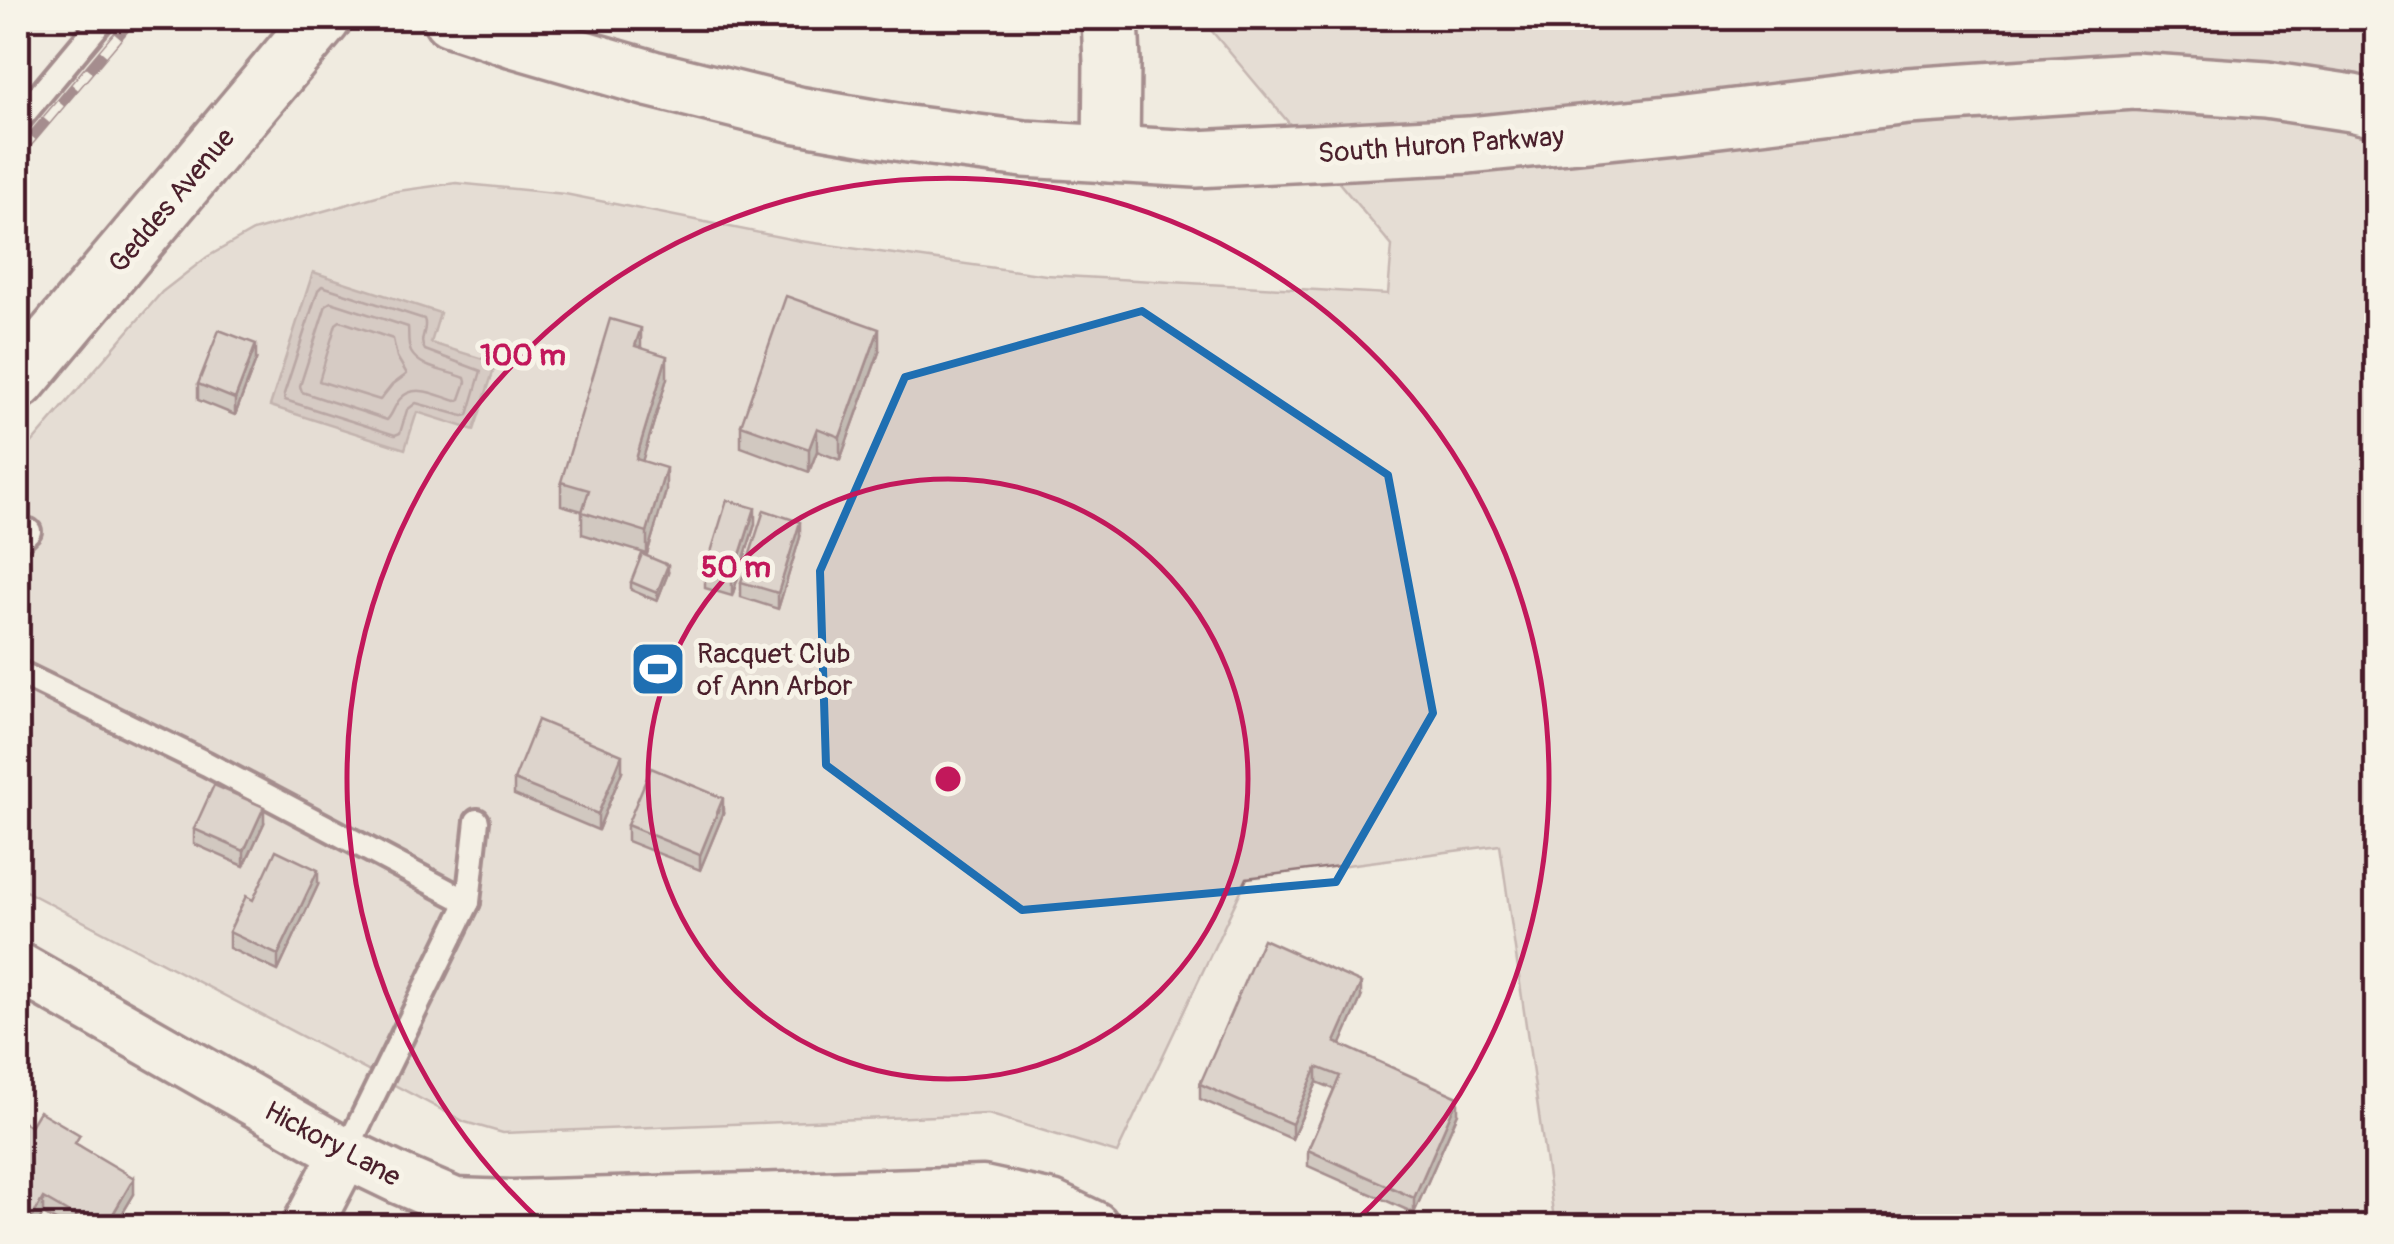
<svg xmlns="http://www.w3.org/2000/svg" width="2394" height="1244" viewBox="0 0 2394 1244" font-family="Pangolin,sans-serif">
<rect width="100%" height="100%" fill="#f0ebe0"/>
<filter id="ink" filterUnits="userSpaceOnUse"><feTurbulence type="fractalNoise" baseFrequency=".01" numOctaves="2"/><feDisplacementMap in="SourceGraphic" scale="20" xChannelSelector="R" yChannelSelector="G"/><feConvolveMatrix kernelMatrix="1 2 1 2 8 2 1 2 1" color-interpolation-filters="sRGB"/></filter>
<g filter="url(#ink)">
<!-- green -->
<path fill="#d8cdc6" stroke="#917678" stroke-width="2.5" d="M1205,18H2376V1226H1555L1500,845L1247,878L1117,1153L988,1114L503,1133L465,1122L18,887V459L162,292L207,257L253,231L391,192L456,183L565,194L800,241L1046,275L1388,294L1392,246L1211,30Z"/>
<!-- water -->
<path fill="#b7a4a2" stroke="#8b6f72" stroke-width="2.5" d="M313,272L440,313L431,343L496,363L474,430L417,412L405,449L270,406Z"/>
<g fill="none" stroke-linecap="round" stroke-linejoin="round">
<!-- shore -->
<g stroke="#76545b" stroke-width="2.5">
<path d="M322,286L424,319C429,330 417,339 425,350L481,371L468,415L463,416L416,403L407,410L400,433L395,435L285,400L284,394L318,290Z"/>
<path d="M331,302L408,327C409,334 407,344 411,352C420,369 449,371 465,378L466,382L460,399L456,401C438,396 415,382 400,399C394,406 393,414 387,420L302,392L300,386L326,305Z"/>
<path d="M340,321L393,339L397,357L407,374L392,385L380,400L319,381L336,324Z"/>
</g>
<!-- lane casing -->
<g stroke="#4a1f2b" stroke-width="30">
<g id="lane">
<path d="M18,121L104,18"/>
<path d="M18,542L29,531"/>
<path d="M18,672L207,764L468,902"/>
<path d="M345,1153L468,902L477,821"/>
</g>
</g>
<!-- street casing -->
<g stroke="#4a1f2b" stroke-width="55">
<g id="street">
<path d="M18,967L345,1153L399,1179L455,1203L512,1205L983,1191L1052,1206L1094,1226"/>
<path d="M307,1226L345,1153"/>
</g>
</g>
<!-- secondary casing -->
<g stroke="#4a1f2b" stroke-width="62">
<g id="secondary">
<path d="M451,18L514,39L652,79L798,115L908,134L1024,149L1196,159L1469,145L1677,124L1908,96L2134,81L2266,90L2352,103L2376,109"/>
<path d="M1110,18L1112,62L1111,154"/>
<path d="M18,381L323,18"/>
</g>
</g>
<!-- lane -->
<use href="#lane" stroke="#f7f3e8" stroke-width="22"/>
<!-- street -->
<use href="#street" stroke="#f7f3e8" stroke-width="48"/>
<!-- secondary -->
<use href="#secondary" stroke="#f7f3e8" stroke-width="55"/>
<!-- rail casing -->
<g stroke="#4a1f2b" stroke-width="11">
<path id="rail" d="M18,154L133,18"/>
</g>
<!-- rail -->
<use href="#rail" stroke="#f7f3e8" stroke-width="8" stroke-dasharray="22" stroke-linecap="butt"/>
</g>
<!-- wall -->
<g fill="#aa9e9a" stroke="#4a1f2b" stroke-width="2.5">
<path d="M641,348L667,378L642,461L666,491L647,554L582,534V511L561,505V482Z"/>
<path d="M879,352L840,460L817,451L809,472L741,447V425Z"/>
<path d="M256,360L235,415L198,400V384Z"/>
<path d="M755,524L732,596L705,588V572Z"/>
<path d="M800,537L778,609L741,597V582Z"/>
<path d="M668,573L657,601L631,590V582Z"/>
<path d="M622,771L598,830L514,795V780Z"/>
<path d="M723,814L700,870L627,841V825Z"/>
<path d="M264,823L244,866L194,844V829Z"/>
<path d="M318,885L278,971L229,948V932L253,900Z"/>
<path d="M1361,998L1340,1045L1458,1113L1414,1213L1308,1166V1150L1334,1089L1317,1082L1292,1139L1200,1099V1084Z"/>
<path d="M18,1119L30,1126L80,1146L134,1194L115,1226H65L43,1214L36,1226H18Z"/>
</g>
<!-- shaded-wall -->
<g fill="#8b817d" stroke="#4a1f2b" stroke-width="2.5">
<path d="M641,328V351L635,346Z"/>
<path d="M879,329V352L840,460V437Z"/>
<path d="M256,344V360L235,415V399Z"/>
<path d="M667,356V378L636,482V459Z"/>
<path d="M817,428V451L809,472V449Z"/>
<path d="M666,468V491L647,554V532Z"/>
<path d="M755,508V524L732,596V580Z"/>
<path d="M800,522V537L778,609V593Z"/>
<path d="M668,565V573L657,601V593Z"/>
<path d="M622,755V771L598,830V814Z"/>
<path d="M723,798V814L700,870V855Z"/>
<path d="M264,807V823L244,866V851Z"/>
<path d="M318,870V885L278,971V955Z"/>
<path d="M1361,983V998L1335,1058V1042Z"/>
<path d="M1317,1067V1082L1292,1139V1124Z"/>
<path d="M1458,1097V1113L1414,1213V1198Z"/>
<path d="M134,1178V1194L115,1226H106Z"/>
<path d="M43,1198V1214L36,1226H27Z"/>
</g>
<!-- building -->
<g fill="#c6b8b3" stroke="#4a1f2b" stroke-width="2.5">
<path d="M786,296L879,329L840,437L817,428L809,449L741,425Z"/>
<path d="M610,319L641,328L635,346L667,356L636,459L666,468L647,532L582,512L589,490L561,482Z"/>
<path d="M219,330L256,344L235,399L198,384Z"/>
<path d="M727,500L755,508L732,580L705,572Z"/>
<path d="M764,510L800,522L778,593L741,582Z"/>
<path d="M642,554L668,565L657,593L631,582Z"/>
<path d="M538,720L622,755L598,814L514,780Z"/>
<path d="M651,768L723,798L700,855L627,825Z"/>
<path d="M214,785L264,807L244,851L194,829Z"/>
<path d="M276,850L318,870L278,955L229,932L246,896L253,900Z"/>
<path d="M1263,939L1361,983L1335,1042L1458,1097L1414,1198L1308,1150L1340,1076L1317,1067L1292,1124L1200,1084Z"/>
<path d="M39,1111L80,1135L75,1143L134,1178L106,1226H92L43,1198L27,1226H22L18,1224V1119L30,1126Z"/>
</g>
</g>
<!-- marked area -->
<path d="M0 0H2394V1244H0ZM1142,311L1388,475L1433,713L1336,882L1022,910L826,765L820,571L905,377Z" fill="#f0ebe0" fill-opacity=".55" fill-rule="evenodd"/>
<path fill="none" stroke="#1f6fb2" stroke-width="8" stroke-linejoin="round" d="M1142,311L1388,475L1433,713L1336,882L1022,910L826,765L820,571L905,377Z"/>
<!-- distance rings -->
<g fill="none" stroke="#c2185b" stroke-width="5">
<circle cx="948" cy="779" r="300"/>
<path d="M546 1226A601 601 0 1 1 1350 1226"/>
</g>
<!-- icons -->
<defs>
<g id="stadium-square" transform="scale(2.875)"><rect x="-9" y="-9" width="18" height="18" rx="4" fill="#1f6fb2" stroke="#f7f3e8"/><path d="M0-5a6.5 5 0 1 0 0 10a6.5 5 0 1 0 0-10ZM-3.5-1.8h7v3.6h-7Z" fill="#fff"/></g>
</defs>
<g fill-rule="evenodd">
<use href="#stadium-square" x="658" y="669"/>
</g>
<g text-anchor="middle" stroke-width="10" stroke-linejoin="round" paint-order="stroke">
<!-- street labels -->
<g font-size="28" fill="#4a1f2b" stroke="#f7f3e8">
<text transform="translate(1441 144) rotate(-4)" y="10">South Huron Parkway</text>
<text transform="translate(171 200) rotate(-50)" y="10">Geddes Avenue</text>
<text transform="translate(333 1143) rotate(28)" y="10">Hickory Lane</text>
</g>
<!-- poi labels -->
<g font-size="28" fill="#4a1f2b" stroke="#f7f3e8" text-anchor="start">
<text x="697" y="663">Racquet Club<tspan x="697" dy="32">of Ann Arbor</tspan></text>
</g>
</g>
<circle cx="948" cy="779" r="15" fill="#c2185b" stroke="#f7f3e8" stroke-width="5"/>
<g font-size="30" text-anchor="middle" font-weight="bold" fill="#c2185b" stroke="#f7f3e8" stroke-width="10" stroke-linejoin="round" paint-order="stroke">
<text x="523" y="365">100 m</text>
<text x="736" y="577">50 m</text>
</g>
<!-- margin -->
<rect width="2394" height="1244" fill="none" stroke="#f7f3e8" stroke-width="60"/>
<rect x="30" y="30" width="2334" height="1184" fill="none" stroke="#4a1f2b" stroke-width="4" filter="url(#ink)"/>
</svg>
